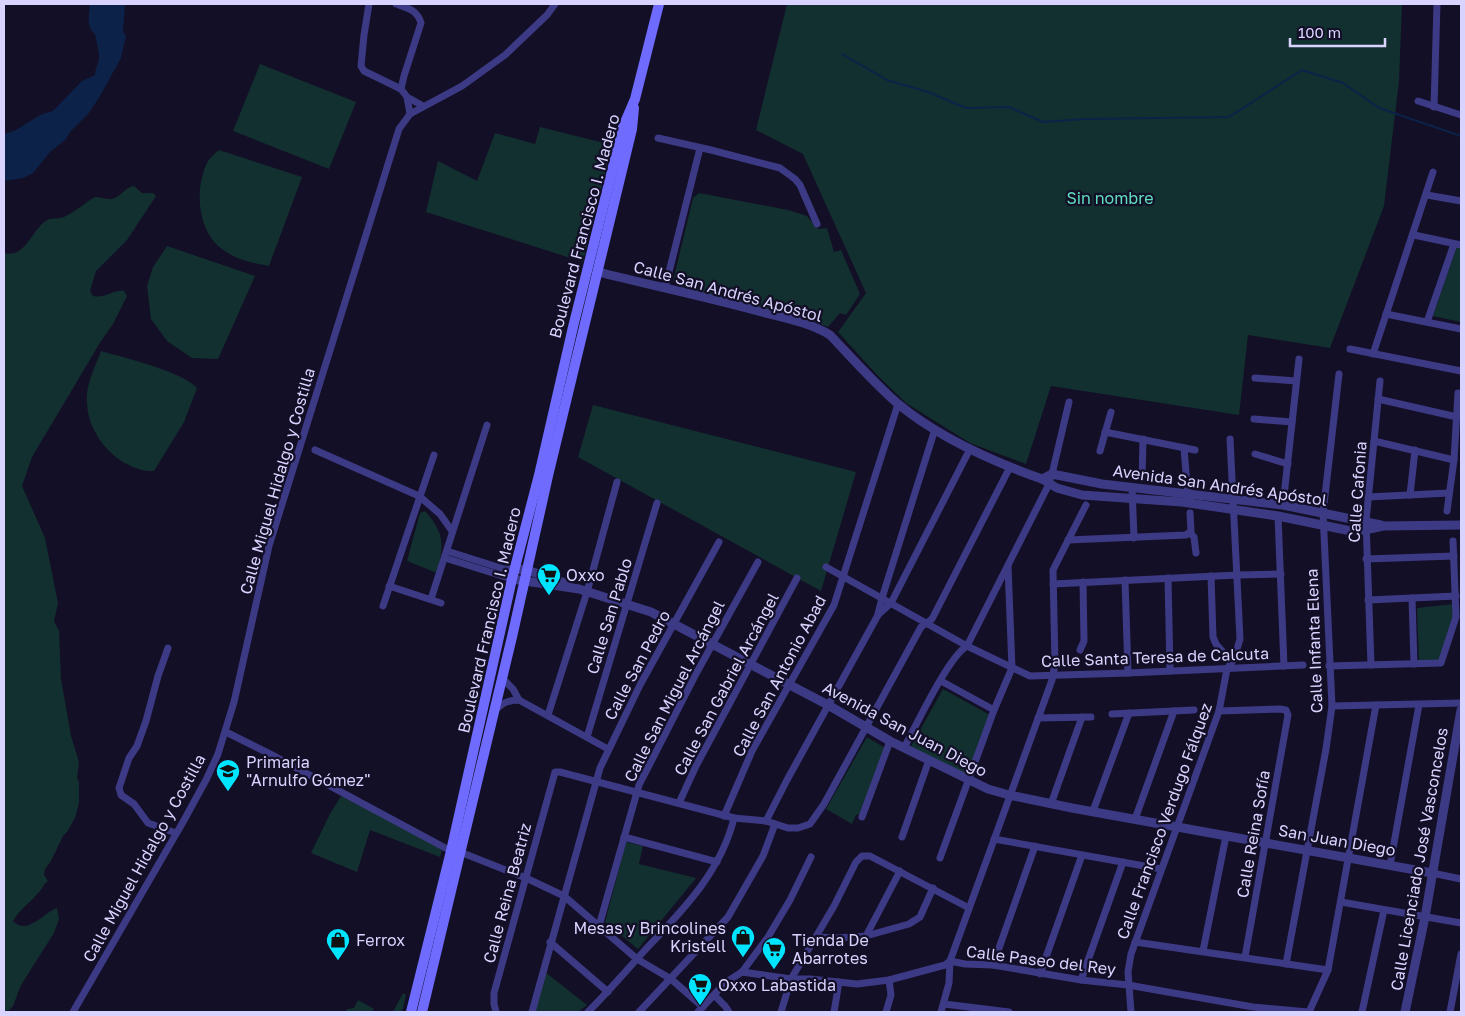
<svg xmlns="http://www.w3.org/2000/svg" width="1465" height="1016" viewBox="0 0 1465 1016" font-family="'Golos Text',sans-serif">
<rect width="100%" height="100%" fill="#130f26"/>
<!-- green -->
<g fill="#12302f">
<path d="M787,4H1402L1399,81L1384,206L1330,348L1248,335L1239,415L1051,386L1026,464L970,443L906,403L877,375L838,332L866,293L803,154L756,130Z"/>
<path d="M260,64L356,102L329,169L233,131Z"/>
<path d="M540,127L612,145L583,262L426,212L438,161L477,181L495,133L535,144Z"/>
<path d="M219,150L302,177L269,266C252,263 236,260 222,249C197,230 194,188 208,161C211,157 215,153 219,150Z"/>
<path d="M134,186L142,193H153L156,196L127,240L96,271L90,291L93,296C105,299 113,289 124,291L127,296L113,324L101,341L32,457L22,486L45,538L58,603L54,621L59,631L61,679L71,736L79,762L77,778L79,782V803L75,818L67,832L63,836L51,861L45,869L44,875L48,881C43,884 43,889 38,893C30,903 20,909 13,921C27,936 43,913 57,908L59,919L54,933L21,985L13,1006L9,1010L4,1011V253C23,258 30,236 41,225C50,215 57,221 66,216C76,211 85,203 95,197C100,197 107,200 112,199C121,197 125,187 134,186Z"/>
<path d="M699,193L788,210L807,216L818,229L827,228L834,252L841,250L860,294L846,315L840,313L828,327L812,321L724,302L702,292L682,287L673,281L693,198Z"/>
<path d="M167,246L255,276L218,359L192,358L167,341L151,319L147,286L153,267Z"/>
<path d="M1457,246L1461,247V322L1433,316Z"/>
<path d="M101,351C125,358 181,371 197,388L184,422L154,471C149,471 143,471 139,469C111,461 88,432 87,403C85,386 95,367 101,351Z"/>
<path d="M593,405L856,472L821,591L578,457Z"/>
<path d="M425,511C445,534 444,545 437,573L407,561L420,513Z"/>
<path d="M1454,604V618L1440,662L1419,663L1417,608Z"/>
<path d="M943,689L990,715L967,777L910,748Z"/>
<path d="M867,737L885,748L860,814L856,815L852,824L826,809Z"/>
<path d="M341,796L443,846L440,857L370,830L357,872L311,853L330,814Z"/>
<path d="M626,842L643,846L639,864L696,878L638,949L605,922Z"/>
<path d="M545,972L587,1005L578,1012H535Z"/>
<path d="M403,993L406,995L402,1012H393Z"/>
<path d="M358,1000L374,1009L372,1012H345L347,1009L354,1008Z"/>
</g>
<!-- water -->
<path fill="#0c2248" d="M90,4H125L123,31L126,36L121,58L100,96L89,113L70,132L65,140L50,152L33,173L23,178L4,181V134L14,131L42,114L53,111L82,81L95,75C95,68 98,65 99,59C100,56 96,39 95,34C86,27 89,14 90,4Z"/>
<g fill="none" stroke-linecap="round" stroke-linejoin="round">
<!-- stream -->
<path stroke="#0c2248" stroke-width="2" d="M842,54L887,80L928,92L966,108L1009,107L1043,122L1085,119L1229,117L1302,70L1343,83L1379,108L1461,136"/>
<!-- minor -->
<g stroke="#3d3a85" stroke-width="7">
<path d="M369,4L364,35L361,66L364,71L401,89"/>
<path d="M396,4C408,8 417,10 421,23L404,76L401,89L407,97L410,114"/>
<path d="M407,97L423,106"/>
<path d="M1418,101L1461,115"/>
<path d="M1434,107L1437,4"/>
<path d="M658,138L711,150L780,168L795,179L800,185L817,224"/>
<path d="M1427,195L1461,201"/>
<path d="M1414,235L1461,245"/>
<path d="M665,288L700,148"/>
<path d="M1386,314L1461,329"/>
<path d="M1427,322L1454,244"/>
<path d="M1350,349L1461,371"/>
<path d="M1373,354L1433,172"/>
<path d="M1255,378L1296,381"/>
<path d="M1378,399L1457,417"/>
<path d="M1254,419L1292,422"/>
<path d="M1105,432L1195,450"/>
<path d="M1374,441L1454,460"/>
<path d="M1184,448L1188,498"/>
<path d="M315,450L419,496L440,514L452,531"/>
<path d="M1100,451L1111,412"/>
<path d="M1255,454L1288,464"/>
<path d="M1142,478L1143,439"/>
<path d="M1132,488L1134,538"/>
<path d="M1410,495L1415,450"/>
<path d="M1368,497L1449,493"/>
<path d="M1283,505L1299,359"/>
<path d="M1447,511L1454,460L1458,393"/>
<path d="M1278,516L1284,666"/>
<path d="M1190,533L1194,537L1196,553"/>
<path d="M1068,540L1186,535L1191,531L1190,513"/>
<path d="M447,551L504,569H515"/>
<path d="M445,558L512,579"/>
<path d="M1366,559L1454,556"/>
<path d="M826,567L967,646L1030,676L1128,673L1303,665"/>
<path d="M1211,576L1213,637L1216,644L1223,652"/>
<path d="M1168,578L1170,671"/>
<path d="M1125,580L1128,673"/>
<path d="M1053,584L1237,575L1281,574"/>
<path d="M389,586L441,603"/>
<path d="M1412,598L1414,664"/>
<path d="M431,599L487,425"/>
<path d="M1368,600L1456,596"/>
<path d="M383,606L434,455"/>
<path d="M878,614L882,598L935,429"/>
<path d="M168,648L158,676L146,721L137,746L129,758L119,788L121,795L134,804L148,823L176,833"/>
<path d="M1080,650L1084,641L1083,582"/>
<path d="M1371,665L1366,521L1380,381"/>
<path d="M1329,666L1441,663L1456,617L1453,541"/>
<path d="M502,678L513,689L519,700"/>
<path d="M941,681L994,710"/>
<path d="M1332,706L1461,703"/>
<path d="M495,710C503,703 508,700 519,700L608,749"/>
<path d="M1219,711L1280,709L1286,710L1288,715L1245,957"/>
<path d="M1112,714L1194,710"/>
<path d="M548,715L587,592L617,482"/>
<path d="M1038,718L1091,717"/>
<path d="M226,732L276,757L451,851L460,852L526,878L564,896L637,959L671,979L703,1007"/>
<path d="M587,737L657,503"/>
<path d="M904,748C916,726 948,657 967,646L1047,488L1052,474L1069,402"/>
<path d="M679,803L696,766L797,578"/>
<path d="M1051,804L1082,717"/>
<path d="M1093,811L1129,713"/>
<path d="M724,816L752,751L834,605L898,404"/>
<path d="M862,817L890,741"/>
<path d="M1135,819L1174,711"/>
<path d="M766,821L787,780L878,615L891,603L970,449"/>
<path d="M624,837L717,862"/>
<path d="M902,837L929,760"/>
<path d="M994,839L1161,869"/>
<path d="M940,858L994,710L1012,668L1008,566"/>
<path d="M1390,865L1419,705"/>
<path d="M1432,873L1461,879"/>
<path d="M1341,902L1461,923"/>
<path d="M599,926L639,785L697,672L758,562"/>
<path d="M866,936L900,871"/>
<path d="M816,937L837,938L866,936L909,924L920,917L933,888"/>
<path d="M550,942L608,992"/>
<path d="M1135,942L1328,970"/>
<path d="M1203,951L1226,836"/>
<path d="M1286,964L1326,749L1332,706L1323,513L1339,374"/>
<path d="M993,965L1035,846"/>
<path d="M742,972L768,937L790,900L811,857"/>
<path d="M1040,974L1082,855"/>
<path d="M1081,980L1123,862"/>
<path d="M714,995L725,1006L729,1012"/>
<path d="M944,1004L1009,1012"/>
<path d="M73,1012L183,822L206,780L218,754L234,702L269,546L399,129L410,114L462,86L505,55L547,15L555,4"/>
<path d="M496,1012L494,1004V993L555,772H560L734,818L766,821L788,828H798L810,824L824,804L921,627L932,619L1008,471L1009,466"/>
<path d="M532,1012L600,768L640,685L719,542"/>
<path d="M588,1012C608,992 626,971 645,950C682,911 721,872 734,818"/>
<path d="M639,1012L728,917L763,856L775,824"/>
<path d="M698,1012L725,983L742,972L791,979H810L857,984L889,980L945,965L950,961L965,964L993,965L1081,980L1128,985L1253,1007L1308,1012"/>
<path d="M781,1012L791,979L834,906L856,862L862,856H870L969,908"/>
<path d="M834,1012L839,982"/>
<path d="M886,1012L891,995L889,980"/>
<path d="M941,1012L949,983L950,961L1052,680L1055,664L1053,570L1086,505"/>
<path d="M1131,1012L1128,972L1131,954L1219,711L1227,669L1234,659L1240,639L1230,439"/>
<path d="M1309,1012L1328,970L1376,705"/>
<path d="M1362,1012L1384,910"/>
<path d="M1450,1012L1461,954"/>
</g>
<!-- tertiary -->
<g stroke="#3d3a85" stroke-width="9">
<path d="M598,272C650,285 702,296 754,310C779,317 807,321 830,335C852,358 873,382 897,403C939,438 991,461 1042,479L1057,488L1082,495L1182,502L1278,516L1351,531L1365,530L1383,526L1461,525"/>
<path d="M1042,479L1052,474L1102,484L1283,505L1381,525"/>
<path d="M515,569L527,570L568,584"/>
<path d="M512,579L579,589L651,612L828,705L890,741L988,789L1009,795L1072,808L1432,873"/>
<path d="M1405,1012L1425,917L1461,710"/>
</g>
<!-- secondary -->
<g stroke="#6f6bff" stroke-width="10">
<path d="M411,1012L451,851L512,579L539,475L573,327L623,127L635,99L659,4"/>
<path d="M422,1012L512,637L548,476L632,129L634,108"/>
</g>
</g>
<!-- icons -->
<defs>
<g id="supermarket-pin" transform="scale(1.25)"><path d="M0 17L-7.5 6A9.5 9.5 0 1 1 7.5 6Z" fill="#00e5ff" stroke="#130f26"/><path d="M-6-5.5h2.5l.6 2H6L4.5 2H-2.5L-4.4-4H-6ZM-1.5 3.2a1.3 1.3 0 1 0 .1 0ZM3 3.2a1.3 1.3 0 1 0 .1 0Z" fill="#111"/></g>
<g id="school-pin" transform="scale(1.25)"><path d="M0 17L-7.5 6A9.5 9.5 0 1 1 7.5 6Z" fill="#00e5ff" stroke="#130f26"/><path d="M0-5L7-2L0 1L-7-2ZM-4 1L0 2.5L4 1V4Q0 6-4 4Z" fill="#111"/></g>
<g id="shop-pin" transform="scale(1.25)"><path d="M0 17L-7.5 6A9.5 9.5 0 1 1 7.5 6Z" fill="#00e5ff" stroke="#130f26"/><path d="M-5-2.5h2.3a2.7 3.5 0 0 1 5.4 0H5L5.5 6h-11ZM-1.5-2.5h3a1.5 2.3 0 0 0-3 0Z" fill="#111"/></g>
</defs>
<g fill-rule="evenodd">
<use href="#supermarket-pin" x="549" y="575"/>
<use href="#school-pin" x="228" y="771"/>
<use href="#shop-pin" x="743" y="937"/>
<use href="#shop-pin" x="338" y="940"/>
<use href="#supermarket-pin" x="774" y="949"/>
<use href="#supermarket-pin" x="700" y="985"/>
</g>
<g text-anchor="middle" stroke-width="4.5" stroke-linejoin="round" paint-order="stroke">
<!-- park labels -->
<g font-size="16" fill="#5fe0c0" stroke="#130f26">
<text x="1110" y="204">Sin nombre</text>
</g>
<!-- street labels -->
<g font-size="16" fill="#d9d4ff" stroke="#130f26">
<text transform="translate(584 226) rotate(-75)" y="6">Boulevard Francisco I. Madero</text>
<text transform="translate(728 291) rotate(15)" y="6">Calle San Andrés Apóstol</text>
<text transform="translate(277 481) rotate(-74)" y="6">Calle Miguel Hidalgo y Costilla</text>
<text transform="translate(1220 485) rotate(8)" y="6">Avenida San Andrés Apóstol</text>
<text transform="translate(1357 492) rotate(-86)" y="6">Calle Cafonia</text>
<text transform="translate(609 616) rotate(-73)" y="6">Calle San Pablo</text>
<text transform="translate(489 620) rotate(-77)" y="6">Boulevard Francisco I. Madero</text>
<text transform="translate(1314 641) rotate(-92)" y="6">Calle Infanta Elena</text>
<text transform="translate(1155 657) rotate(-2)" y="6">Calle Santa Teresa de Calcuta</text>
<text transform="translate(637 665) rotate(-62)" y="6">Calle San Pedro</text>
<text transform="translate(779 676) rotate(-62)" y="6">Calle San Antonio Abad</text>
<text transform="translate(726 684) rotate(-62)" y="6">Calle San Gabriel Arcángel</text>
<text transform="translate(674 691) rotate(-63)" y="6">Calle San Miguel Arcángel</text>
<text transform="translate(905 729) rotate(28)" y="6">Avenida San Juan Diego</text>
<text transform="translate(1164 821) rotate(-70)" y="6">Calle Francisco Verdugo Fálquez</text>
<text transform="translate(1253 834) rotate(-80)" y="6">Calle Reina Sofía</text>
<text transform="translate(1337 840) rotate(10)" y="6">San Juan Diego</text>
<text transform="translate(144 858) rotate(-61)" y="6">Calle Miguel Hidalgo y Costilla</text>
<text transform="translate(1419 859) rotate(-80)" y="6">Calle Licenciado José Vasconcelos</text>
<text transform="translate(507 893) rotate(-75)" y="6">Calle Reina Beatriz</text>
<text transform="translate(1041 960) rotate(7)" y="6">Calle Paseo del Rey</text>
</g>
<!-- poi labels -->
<g font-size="16" fill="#d9d4ff" stroke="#130f26" text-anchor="start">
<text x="566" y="581">Oxxo</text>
<text x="246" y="768">Primaria<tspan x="246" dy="18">"Arnulfo Gómez"</tspan></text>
<text x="726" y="934" text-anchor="end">Mesas y Brincolines<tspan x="726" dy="18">Kristell</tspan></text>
<text x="356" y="946">Ferrox</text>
<text x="792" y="946">Tienda De<tspan x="792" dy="18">Abarrotes</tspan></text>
<text x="718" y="991">Oxxo Labastida</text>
</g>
</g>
<!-- border -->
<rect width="1465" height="1016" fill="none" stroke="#d9d4ff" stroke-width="10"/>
<!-- scale -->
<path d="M1290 38v8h95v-8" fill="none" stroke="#d9d4ff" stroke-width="2.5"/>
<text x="1298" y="38" font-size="15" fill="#d9d4ff" stroke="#130f26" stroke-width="4" paint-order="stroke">100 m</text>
</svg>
